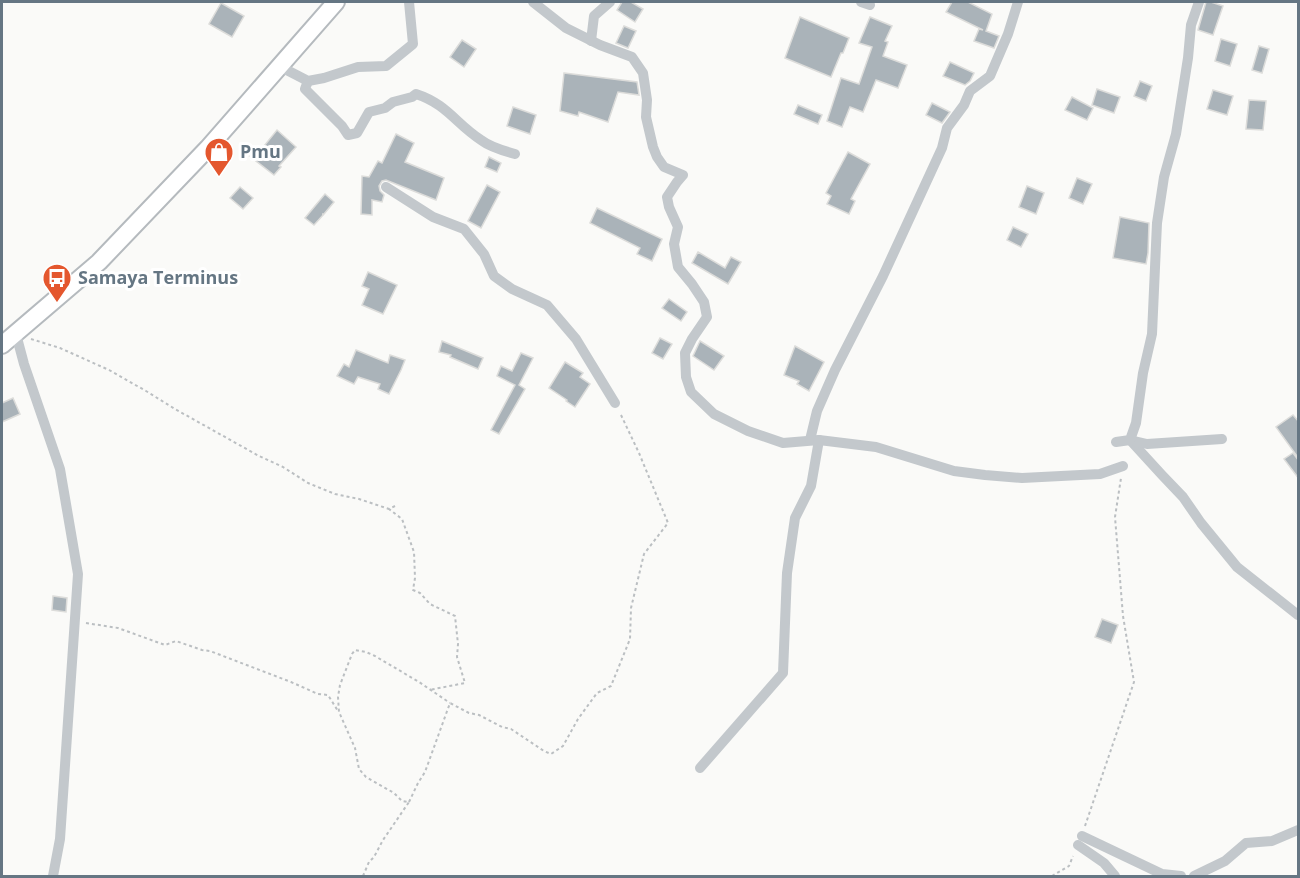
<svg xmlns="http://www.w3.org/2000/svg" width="1300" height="878" viewBox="0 0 1300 878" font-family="'Open Sans',sans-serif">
<rect width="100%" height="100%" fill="#fafaf8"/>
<!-- building -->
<g fill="#aab3b9" stroke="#dcdcda" stroke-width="1.5">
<path d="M622,2H631L643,9L635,22L617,10Z"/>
<path d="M952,2H968L992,14L986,31L999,36L994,48L974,41L979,29L983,30L946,12Z"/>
<path d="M1206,2H1211L1223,6L1213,35L1198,30Z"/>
<path d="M221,3L244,16L232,37L209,24Z"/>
<path d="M800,17L849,38L843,53H841L831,77L785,58Z"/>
<path d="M870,17L892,26L885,41L888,42L883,56L907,65L898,88L876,80L863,112L850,107L842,127L827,121L841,78L859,84L872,47L859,43Z"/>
<path d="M624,26L636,31L628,48L616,43Z"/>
<path d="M1221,39L1237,44L1230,66L1215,61Z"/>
<path d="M462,40L476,49L464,67L450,57Z"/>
<path d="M1259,46L1269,49L1262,73L1252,70Z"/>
<path d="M950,62L974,73L970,81L965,85L943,76Z"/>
<path d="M564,73L637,82L639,95L618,92L608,122L579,112L578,116L560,111Z"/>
<path d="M1140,81L1152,86L1146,101L1134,96Z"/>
<path d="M1097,89L1120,97L1114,113L1092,105Z"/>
<path d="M1213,90L1233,96L1227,115L1207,109Z"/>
<path d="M1072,97L1093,108L1087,120L1065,110Z"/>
<path d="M1249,100L1266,101L1263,130L1246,129Z"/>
<path d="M932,103L950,112L942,123L926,115Z"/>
<path d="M798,105L822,115L818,124L794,114Z"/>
<path d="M513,107L536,115L530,134L507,126Z"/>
<path d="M277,130L296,147L279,166L281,167L274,175L247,154L254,146L260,151Z"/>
<path d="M396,134L414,143L405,162L444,178L436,200L386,180L382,181L379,186L380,191L384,195L382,202L372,200V215L361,214L362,176L369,177L378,161L382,163Z"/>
<path d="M848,152L870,164L851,199L855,201L849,214L827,204L831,196L826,193Z"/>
<path d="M489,157L501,163L497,172L485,167Z"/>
<path d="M1077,178L1092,184L1083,204L1069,198Z"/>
<path d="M487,185L500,192L481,228L468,221Z"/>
<path d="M1027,186L1044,193L1036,214L1019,207Z"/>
<path d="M240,187L253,198L243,209L230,198Z"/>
<path d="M325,194L334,202L324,214H322H324L314,225L305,218Z"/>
<path d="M597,208L662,239L652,261L637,254L640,248L590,223Z"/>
<path d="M1120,217L1149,223L1148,253L1146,264L1113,258Z"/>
<path d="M1013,227L1028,234L1021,247L1007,240Z"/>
<path d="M698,252L725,268L731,257L741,262L728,284L692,263Z"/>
<path d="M368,272L397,285L383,314L362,305L369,289L362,286Z"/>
<path d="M669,299L687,312L681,321L662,308Z"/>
<path d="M660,338L672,344L663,359L652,353Z"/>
<path d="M442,341L483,358L478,369L450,357L451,355L439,352Z"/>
<path d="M700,341L724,356L714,370L693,356Z"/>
<path d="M795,346L824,362L809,391L797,384L799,381L784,375Z"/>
<path d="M356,350L388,363L390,355L405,360L401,370L389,394L378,389L380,384L358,377L354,384L337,376L344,364L349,367Z"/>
<path d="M521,353L533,358L519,385L525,389L499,434L491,430L515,385L497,376L501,366L512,371Z"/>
<path d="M565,362L583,373L580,377L590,384L575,407L566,401L567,400L549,388Z"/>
<path d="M13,398L20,414L2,422V403Z"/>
<path d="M1293,415L1299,422V459L1276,427Z"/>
<path d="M1293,453L1299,461V479L1284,459Z"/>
<path d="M53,596L67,598L66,612L52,610Z"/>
<path d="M1102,619L1118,625L1111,643L1095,637Z"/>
</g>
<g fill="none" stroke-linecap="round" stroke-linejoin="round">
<!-- primary casing -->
<g stroke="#b5babe" stroke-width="20">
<path id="primary" d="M2,345L99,262L208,148L336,2"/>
</g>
<!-- path -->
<g stroke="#bbbfc2" stroke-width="2" stroke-dasharray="3 3" stroke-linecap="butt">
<path d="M31,339L60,348L109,370L146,391L175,409L259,456L283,467L308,483L335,494L359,499L389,509"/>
<path d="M395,506L389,509L402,519L414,552L415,578L413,590L420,593L430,604L455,616L458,644L457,657L465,683L429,690"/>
<path d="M86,623L118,628L165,645L176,641L202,650L210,651L291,682L318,694L328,695L338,711"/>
<path d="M409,802L418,783L425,772L450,703L469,713L479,715L502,727L511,729L544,751L551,754L563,746L578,719L597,693L611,686L630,639L631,608L644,554L668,523L639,453L621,415"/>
<path d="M1085,826L1134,682L1123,616L1115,517L1121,478"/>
<path d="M363,876L369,862L374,857L383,840L409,802L402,801L394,793L366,777L359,769L355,748L339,712L338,697L340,685L352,654L355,650L366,652L375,656L419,682L450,703"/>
<path d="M1052,876L1069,866L1073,856"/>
</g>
<!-- minor -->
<g stroke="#c3c8cc" stroke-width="10">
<path d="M533,2L566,28L600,45L632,57L643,73L647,100L646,117L653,147L657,157L664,167L683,175L677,182L667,197L669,207L678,227L674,244L678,267L692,284L704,302L707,317L692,339L685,353L686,377L691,392L714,414L748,431L783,443L819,440L876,447L954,471L985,475L1022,478L1100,474L1123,466"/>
<path d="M861,2L870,5"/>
<path d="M591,41L594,16L610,2"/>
<path d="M279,66L308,81L324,78L358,67L386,66L413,44L409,2"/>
<path d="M308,81L305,89L342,126L348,135L357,133L369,112L385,108L393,102L412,97L416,94C447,104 456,124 481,140C490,147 504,151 515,154"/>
<path d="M386,187L433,217L464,229L484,254L494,276L512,289L547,305L576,339L615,403"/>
<path d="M16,334L24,364L60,469L78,574L60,839L53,876"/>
<path d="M810,440L817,411L835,370L883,276L942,148L947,128L964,105L970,91L990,76L1008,34L1018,2"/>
<path d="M1130,440L1162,475L1183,497L1201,523L1237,567L1298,615"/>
<path d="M1130,440L1147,444L1222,439"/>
<path d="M1116,442L1130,440L1136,423L1143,373L1152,334L1157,223L1164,177L1176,134L1188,58L1191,25L1199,2"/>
<path d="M700,768L783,673L787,573L795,518L811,486L819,440"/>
<path d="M1082,836L1162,874L1181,876"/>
<path d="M1078,845L1104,863L1115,876"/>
<path d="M1194,876L1225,861L1246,843L1272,841L1298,830"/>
</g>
<!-- primary -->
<use href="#primary" stroke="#fff" stroke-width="16"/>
</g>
<!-- icons -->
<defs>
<g id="shop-pin" transform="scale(1.5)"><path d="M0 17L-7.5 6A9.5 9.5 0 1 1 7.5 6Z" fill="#e4572e" stroke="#fff"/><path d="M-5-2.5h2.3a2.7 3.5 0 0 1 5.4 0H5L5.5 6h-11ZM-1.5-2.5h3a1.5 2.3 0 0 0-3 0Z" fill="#fff"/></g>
<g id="bus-pin" transform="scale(1.5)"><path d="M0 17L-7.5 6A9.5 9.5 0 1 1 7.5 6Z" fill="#e4572e" stroke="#fff"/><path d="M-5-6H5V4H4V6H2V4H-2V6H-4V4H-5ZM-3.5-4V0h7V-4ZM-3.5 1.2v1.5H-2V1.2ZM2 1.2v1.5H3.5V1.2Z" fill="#fff"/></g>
</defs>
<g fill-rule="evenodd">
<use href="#shop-pin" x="219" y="152"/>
<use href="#bus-pin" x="57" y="278"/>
</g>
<g text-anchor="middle" stroke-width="6" stroke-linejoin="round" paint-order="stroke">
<!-- poi labels -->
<g font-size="18" font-weight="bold" fill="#657683" stroke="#fff" text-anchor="start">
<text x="240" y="158">Pmu</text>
<text x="78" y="284">Samaya Terminus</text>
</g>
</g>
<!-- border -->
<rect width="1300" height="878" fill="none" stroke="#657683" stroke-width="6"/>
</svg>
